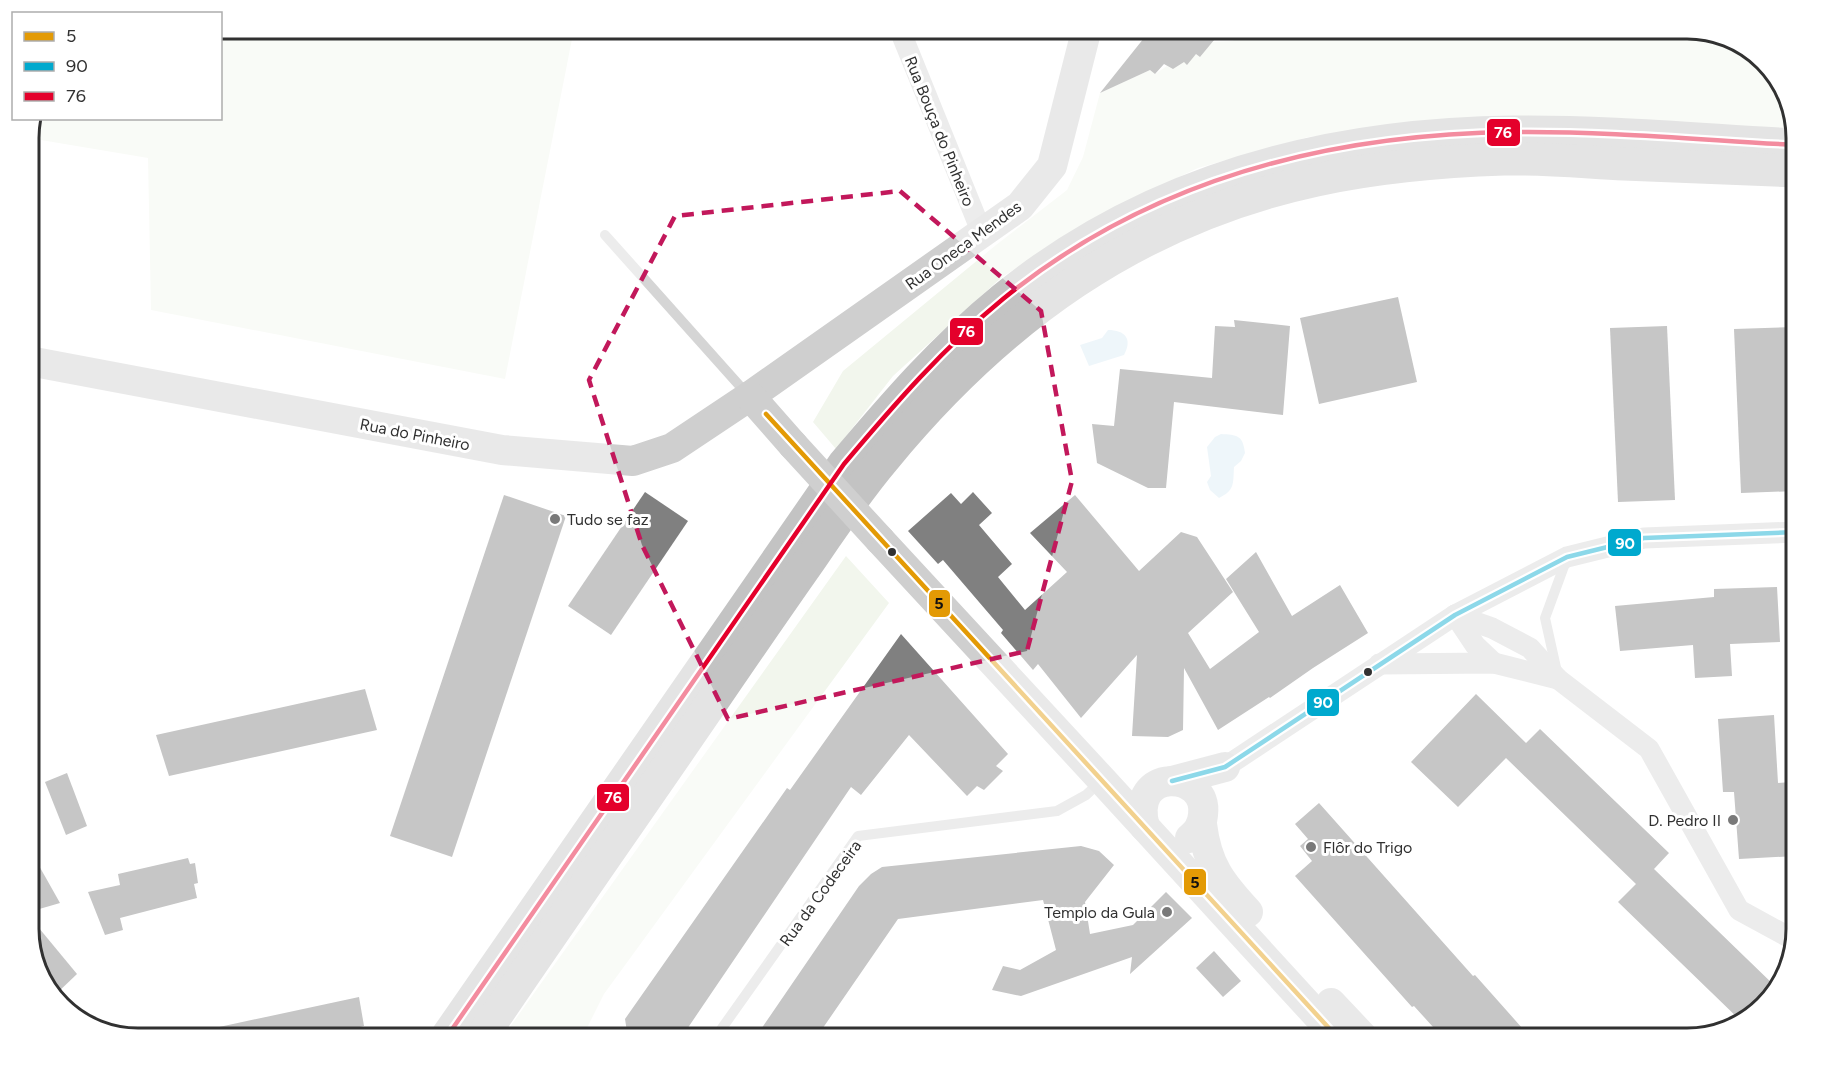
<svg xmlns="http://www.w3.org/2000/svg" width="1825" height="1067" viewBox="0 0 1825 1067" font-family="Figtree,sans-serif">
<rect width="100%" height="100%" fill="#fff"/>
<!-- green -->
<g fill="#f2f6ed">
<path d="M221,28L574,29L505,379L151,310L148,158L29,138V131L34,119L220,118Z"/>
<path d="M1515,28L1522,34L1552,36L1558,29H1630L1638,34L1642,29H1687L1742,43L1782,83L1796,131L1441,121L1308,137L1198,168L1117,206L1002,277L893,376L836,449L813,422L843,371L996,245L1067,190L1083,157L1100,93L1150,70L1155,74L1167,66L1173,69L1179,65L1180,59L1187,64L1196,54L1200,57L1212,42L1233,41L1243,29Z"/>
<path d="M846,556L889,603L604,994L582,1038H502Z"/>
</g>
<!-- water -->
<g fill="#daebf4">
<path d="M1108,330C1125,330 1133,339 1124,355L1089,366L1080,345L1102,338Z"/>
<path d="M1221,434C1237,435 1243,435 1245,453L1241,461L1234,467C1233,484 1235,490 1219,498L1210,490L1207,482L1211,476L1207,447L1215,437Z"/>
</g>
<!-- building -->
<g fill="#808080">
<path d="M1152,28H1224L1200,57L1196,54L1187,65L1184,62L1173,69L1164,64L1155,74L1150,70L1100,93Z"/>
<path d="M1398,297L1417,382L1319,404L1300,318Z"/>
<path d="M1234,320L1290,326L1283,415L1174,402L1166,488H1148L1097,463L1092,424L1114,426L1120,369L1212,378L1215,326L1235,327Z"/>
<path d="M1667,326L1675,500L1618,502L1610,328Z"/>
<path d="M1796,327V491L1741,493L1734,329Z"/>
<path d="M645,492L688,521L611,635L568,606Z"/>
<path d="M973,492L992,513L979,525L1012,564L998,577L1025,610L1067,572L1030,533L1075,495L1139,571L1181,532L1197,537L1233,592L1188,633L1210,669L1259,632L1226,579L1256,552L1292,616L1340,585L1368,633L1313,668L1270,698L1269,697L1218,730L1184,668L1183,730L1168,737L1132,736L1137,655L1081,718L1038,664L1033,670L1001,633L1003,630L943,560L938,564L908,531L951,493L961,504Z"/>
<path d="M504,495L566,516L452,857L390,836Z"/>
<path d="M1777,587L1780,642L1730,644L1732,676L1695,678L1693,645L1620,651L1615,606L1714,597V589Z"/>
<path d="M901,634L1008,754L996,766L1003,771L984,790L977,786L967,796L909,735L861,795L851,787L681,1038H628L625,1019L787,788L790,790Z"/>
<path d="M365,689L377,730L169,776L156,735Z"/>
<path d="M1476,694L1526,743L1540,729L1669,853L1654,869L1777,988L1743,1023L1618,902L1636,884L1506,758L1458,807L1411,762Z"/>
<path d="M1774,715L1778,783L1791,782L1796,856L1739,859L1734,792H1723L1718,719Z"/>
<path d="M67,773L87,826L66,835L45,782Z"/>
<path d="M1319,803L1473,976L1475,975L1531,1038H1443L1414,1006L1412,1007L1295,876L1312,861L1300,846L1308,839L1295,824Z"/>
<path d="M1081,846L1099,851L1114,865L1085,902L1090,934L1133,925L1166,892L1192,918L1130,974L1132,957L1021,996L992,990L1003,966L1020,970L1056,950L1043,900L898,919L816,1038H755L859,886L871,874L882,867Z"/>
<path d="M29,848L60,903L29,912Z"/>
<path d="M188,858L190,864L195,863L198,883L194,884L197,898L120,918L123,930L105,935L88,892L120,885L118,874Z"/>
<path d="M29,916L77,974L55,995L40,975L29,936Z"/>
<path d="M1214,951L1241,981L1223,997L1196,968Z"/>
<path d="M359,997L364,1026L309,1038H211L210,1029Z"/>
</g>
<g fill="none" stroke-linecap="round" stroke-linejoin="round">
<!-- lane -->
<g stroke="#d5d5d5" stroke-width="10">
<path d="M605,235L747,394"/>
<path d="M1557,672L1545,618L1567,558"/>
<path d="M715,1038L858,836L1057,811L1086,795L1100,782"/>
</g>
<!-- street -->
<g stroke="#d5d5d5" stroke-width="21">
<path d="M899,28L982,233"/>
<path d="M1455,615L1492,628L1530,648L1558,679L1649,749L1739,910L1794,940"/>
<path d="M1455,615L1475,645L1494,663"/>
<path d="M1379,664L1494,663L1558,679"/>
<path d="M1225,767L1455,615L1567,557L1644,538L1796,532"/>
</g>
<!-- secondary -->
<g stroke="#cfcfcf" stroke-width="30">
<path d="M29,361L502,450L633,461L672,448L750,396L1020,206L1052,166L1087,28"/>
<path d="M750,396L793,445"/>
<path d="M880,540L1102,780L1338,1038"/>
<path d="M1172,781L1225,767"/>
<path d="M1202,824C1207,865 1221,883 1248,912"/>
<path d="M1145,827C1128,766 1209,770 1203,815C1202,825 1198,832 1190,838"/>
<path d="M1331,1003L1364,1038"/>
</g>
<!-- highway -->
<g stroke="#c3c3c3" stroke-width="33">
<path d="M446,1038L844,464C893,406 943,348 1003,299C1149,180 1328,134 1514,132C1608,131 1703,140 1796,145"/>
<path d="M481,1038C556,927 634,816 710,705C742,658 775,610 808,563C832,528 856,492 884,459C999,319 1136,219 1316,180C1377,167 1441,161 1504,159C1544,158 1584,162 1624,164C1682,166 1739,169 1796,171"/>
</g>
<!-- secondary-bridge -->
<path stroke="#cfcfcf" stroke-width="30" d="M793,445L880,540"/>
<!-- bus-1 casing -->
<g stroke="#fff" stroke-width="9">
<path id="bus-1" d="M766,414L1338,1038"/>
</g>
<!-- bus-2 casing -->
<g stroke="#fff" stroke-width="9">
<path id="bus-2" d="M1172,781L1225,767L1455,615L1567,557L1644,538L1796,532"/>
</g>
<!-- bus-3 casing -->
<g stroke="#fff" stroke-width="9">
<path id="bus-3" d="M446,1038L844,464C893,406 943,348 1003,299C1149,180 1328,134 1514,132C1608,131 1703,140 1796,145"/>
</g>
<!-- bus-1 -->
<use href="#bus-1" stroke="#e39a05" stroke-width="4.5"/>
<!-- bus-2 -->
<use href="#bus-2" stroke="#00a9ce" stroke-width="4.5"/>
<!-- bus-3 -->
<use href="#bus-3" stroke="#e4002b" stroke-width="4.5"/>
</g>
<!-- marked area -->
<path d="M0 0H1825V1067H0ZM900,191L1041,311L1072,481L1027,651L728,719L642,545L589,380L675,216Z" fill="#fff" fill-opacity=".55" fill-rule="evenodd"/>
<path fill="none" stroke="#c2185b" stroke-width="4.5" stroke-dasharray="12 8" stroke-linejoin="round" d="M900,191L1041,311L1072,481L1027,651L728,719L642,545L589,380L675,216Z"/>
<!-- markers -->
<g fill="#797979" stroke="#fff" stroke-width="2">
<circle cx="555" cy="519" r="6"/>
<circle cx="1733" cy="820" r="6"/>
<circle cx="1311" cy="847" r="6"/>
<circle cx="1167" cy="912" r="6"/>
</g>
<g fill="#313131" stroke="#fff" stroke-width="2">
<circle cx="892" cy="552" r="5"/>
<circle cx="1368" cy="672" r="5"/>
</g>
<g text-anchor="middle" stroke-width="6" stroke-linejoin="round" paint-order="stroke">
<!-- street labels -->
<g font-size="16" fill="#313131" stroke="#fff">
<text transform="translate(940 131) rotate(68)" y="6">Rua Bouça do Pinheiro</text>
<text transform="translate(963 245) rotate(-36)" y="6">Rua Oneca Mendes</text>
<text transform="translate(415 434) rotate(11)" y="6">Rua do Pinheiro</text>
<text transform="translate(820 893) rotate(-54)" y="6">Rua da Codeceira</text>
</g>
<!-- poi labels -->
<g font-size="16" fill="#313131" stroke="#fff" text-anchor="start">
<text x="567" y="525">Tudo se faz</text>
<text x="1721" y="826" text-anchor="end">D. Pedro II</text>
<text x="1323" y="853">Flôr do Trigo</text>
<text x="1155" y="918" text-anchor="end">Templo da Gula</text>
</g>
</g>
<!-- crop -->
<path d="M0 0H1825V1067H0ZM138 39H1687A99 99 0 0 1 1786 138V929A99 99 0 0 1 1687 1028H138A99 99 0 0 1 39 929V138A99 99 0 0 1 138 39Z" fill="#fff" fill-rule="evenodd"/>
<path fill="none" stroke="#313131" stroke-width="3" d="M138 39H1687A99 99 0 0 1 1786 138V929A99 99 0 0 1 1687 1028H138A99 99 0 0 1 39 929V138A99 99 0 0 1 138 39Z"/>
<g stroke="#fff" stroke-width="2">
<rect x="1486" y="118" width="35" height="29" rx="6" fill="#e4002b"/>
<rect x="949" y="317" width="35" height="29" rx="6" fill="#e4002b"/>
<rect x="1607" y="528" width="35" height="29" rx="6" fill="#00a9ce"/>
<rect x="928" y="589" width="23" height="29" rx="6" fill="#e39a05"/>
<rect x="1306" y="688" width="34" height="29" rx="6" fill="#00a9ce"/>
<rect x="596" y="783" width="34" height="29" rx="6" fill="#e4002b"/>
<rect x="1183" y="868" width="24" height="28" rx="6" fill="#e39a05"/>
</g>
<g font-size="16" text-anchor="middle" font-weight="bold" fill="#fff">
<text x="1503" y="138">76</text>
<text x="966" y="337">76</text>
<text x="1625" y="549">90</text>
<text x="1323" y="708">90</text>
<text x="613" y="803">76</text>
</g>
<g font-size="16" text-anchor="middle" font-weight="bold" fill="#111">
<text x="939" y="609">5</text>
<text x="1195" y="888">5</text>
</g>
<!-- legend -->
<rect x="12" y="12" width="210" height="108" fill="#ffffff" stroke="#adadad" stroke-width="1.5"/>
<rect x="24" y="32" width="30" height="9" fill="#e39a05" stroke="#adadad" stroke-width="1.5"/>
<text x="66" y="42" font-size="18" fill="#313131">5</text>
<rect x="24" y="62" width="30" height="9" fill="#00a9ce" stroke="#adadad" stroke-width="1.5"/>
<text x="66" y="72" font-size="18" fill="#313131">90</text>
<rect x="24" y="92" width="30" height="9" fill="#e4002b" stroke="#adadad" stroke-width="1.5"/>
<text x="66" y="102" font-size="18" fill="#313131">76</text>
</svg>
